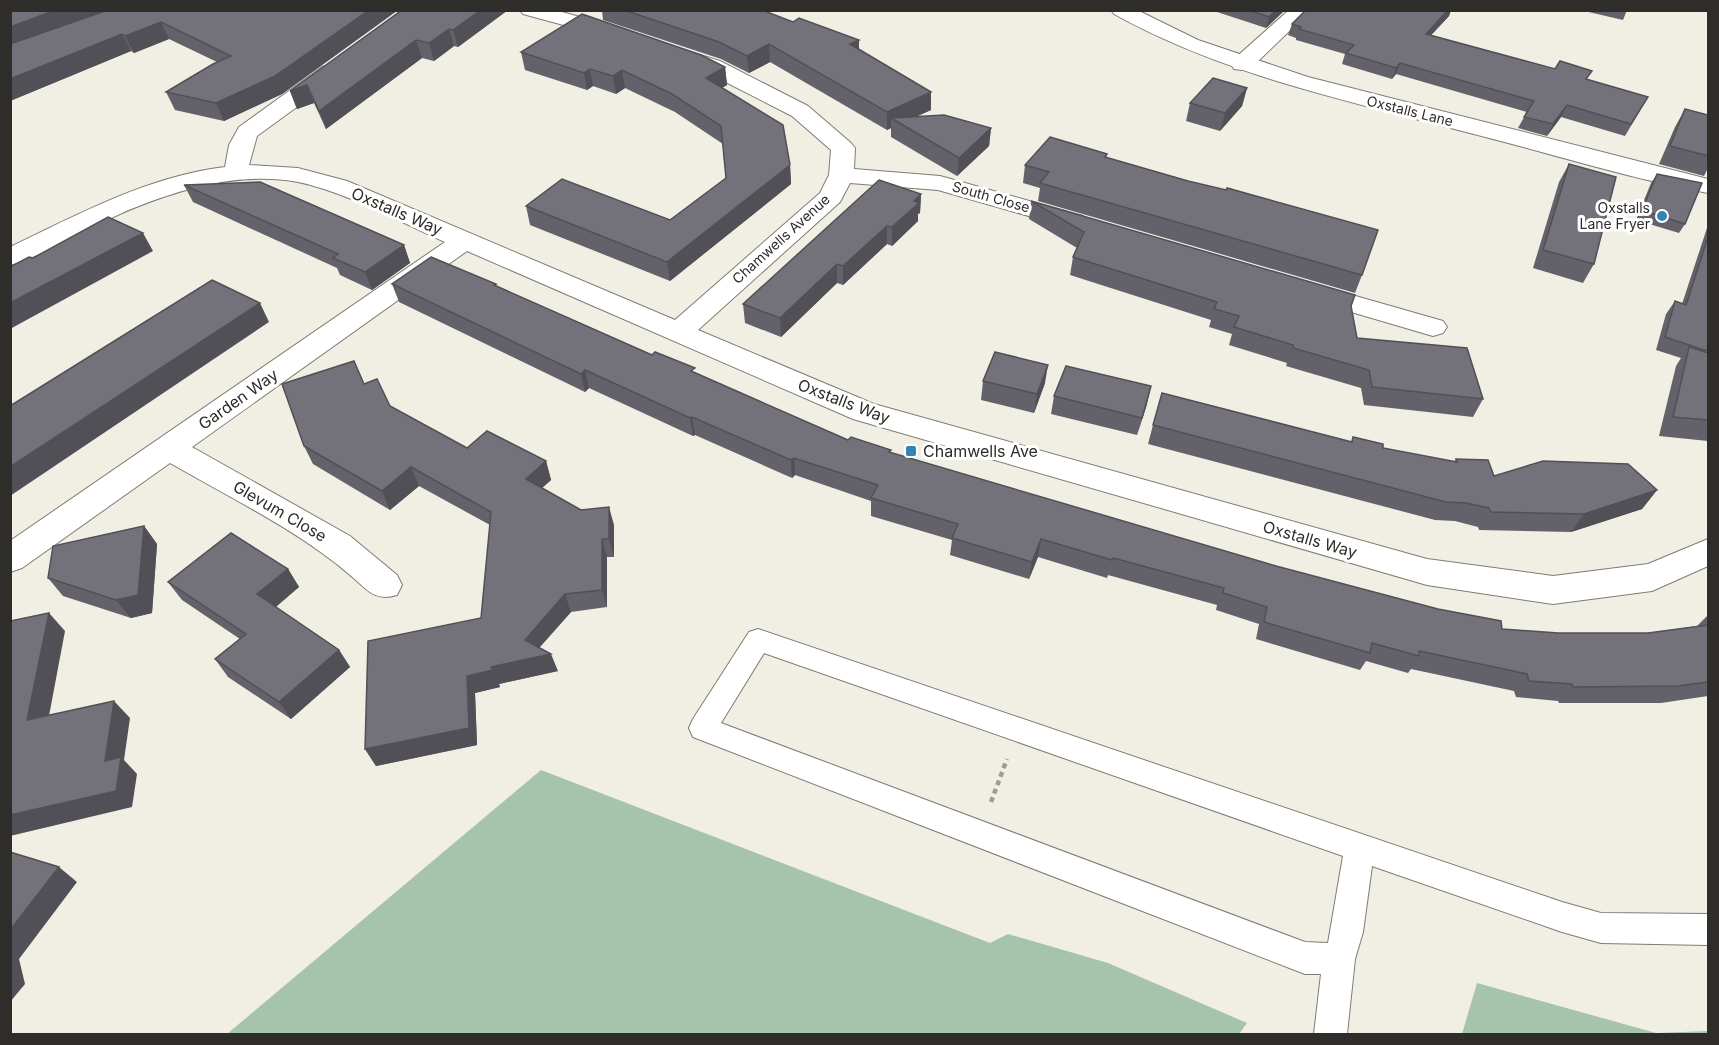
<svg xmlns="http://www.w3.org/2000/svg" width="1719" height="1045" viewBox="0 0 1719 1045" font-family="Inter,sans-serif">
<rect width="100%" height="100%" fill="#f1eee4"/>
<!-- green -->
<g fill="#a6c3ab">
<path d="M541,770L990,943L1008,934L1108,963L1247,1023L1239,1034H227Z"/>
<path d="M1477,983L1656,1033L1708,1031V1034H1462Z"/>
</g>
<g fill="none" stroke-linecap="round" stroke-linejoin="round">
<!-- service casing -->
<g stroke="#7f7c73" stroke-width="2">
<path id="service" d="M758,629L1562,902L1601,913L1708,914V945L1601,943L1562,932L1372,866L1363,932L1355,959L1347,1034H1314L1321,974H1305L693,737L689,728L693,719L749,632ZM764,653L1343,856L1328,943L1305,942L721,723Z"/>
</g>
<!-- minor casing -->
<g stroke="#7f7c73" stroke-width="2">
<g id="minor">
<path d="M520,10H555L622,29L625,33L622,37L615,39L523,14Z"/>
<path d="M1289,10H1311L1250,69L1242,70L1234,69L1231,64L1234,59Z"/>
<path d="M684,50L720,61L808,106L851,143L855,148L854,169L940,176L1083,216L1087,221L1083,226L1074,229L938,190L850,183L840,202L698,330L874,404L1427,559L1553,576L1648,564L1708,539V566L1652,591L1553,604L1427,585L853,419L467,251L192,447L350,536L397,575L402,585L397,595C374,602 367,589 350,575C299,531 229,497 170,463L22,568L10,572V541L445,242C400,222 346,192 298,182C238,171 176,190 122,213C88,228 44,256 10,265V247C79,214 149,176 225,167L229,145L239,127L322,67L330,65L338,67L341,72L338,77L257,136L249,165L298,168L347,181L675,320L820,193L829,175L831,150L792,116L704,71L676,61L673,56L676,51Z"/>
<path d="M1310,283L1443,321L1447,327L1443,333L1433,336L1300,297L1296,291L1300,285Z"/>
</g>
</g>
<!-- tertiary casing -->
<g stroke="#7f7c73" stroke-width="2">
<path id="tertiary" d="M1111,10H1137L1198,40L1308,77L1708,179V193C1627,178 1546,152 1466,132C1345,100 1224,75 1114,14Z"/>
</g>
<!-- path -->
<path stroke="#9e9c95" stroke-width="4.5" stroke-dasharray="5 4" stroke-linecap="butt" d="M991,802L1007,759"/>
<!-- service -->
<use href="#service" fill="#fff" fill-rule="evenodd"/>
<!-- minor -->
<use href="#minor" fill="#fff" fill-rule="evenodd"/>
<!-- tertiary -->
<use href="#tertiary" fill="#fff" fill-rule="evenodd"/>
</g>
<!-- wall -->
<g fill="#63626a">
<path d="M10,10H398L282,94L224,121L175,110L166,92L217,62L169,39L134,53L131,51L10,101Z"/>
<path d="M402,10H508L458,47L454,46L434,61L422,58L326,129L314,103L297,109L290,91Z"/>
<path d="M602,10H762L793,22L859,40V49L931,110L915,117L991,128L989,146L957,176L891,137V128L887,130L770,62L749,73L721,59L603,20Z"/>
<path d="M1211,10H1285L1266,28Z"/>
<path d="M1306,10H1451L1449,16L1431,35L1587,80L1641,109L1625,136L1561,117L1547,136L1518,128L1527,112L1396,74L1392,79L1342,64L1345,54L1296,40V38L1288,35L1292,24Z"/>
<path d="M1580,10H1627L1623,20Z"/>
<path d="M521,52L725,67L727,85L722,88L790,165L791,184L670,281L530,225L526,206L670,220L726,178L723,144L675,112L625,88L616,94L593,86L587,90L525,70Z"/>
<path d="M1247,88L1242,106L1220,131L1186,121L1190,103Z"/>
<path d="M1685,109L1708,115V168L1704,176L1659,164L1675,127Z"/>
<path d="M1107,154L1106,158L1362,275L1355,293L1038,201L1040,188L1023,183L1025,165Z"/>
<path d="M1569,164L1594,264L1583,283L1533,268L1559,182Z"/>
<path d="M1657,174L1685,224L1679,233L1636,220L1651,183Z"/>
<path d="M184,185L404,245L410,263L372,290L340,275L337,268L193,202Z"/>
<path d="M921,194L920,213L918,214V221L892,246L887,244L843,285L837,283L781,337L745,323L743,304Z"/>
<path d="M1031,201L1351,306L1357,338L1483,399L1473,417L1364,405L1361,388L1286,366L1287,363L1229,345L1232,334L1209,327L1211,320L1070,275L1073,257L1077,248L1029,219Z"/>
<path d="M1708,225V344L1706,352L1708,353V441L1659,436L1676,366L1681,358L1656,350L1666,314L1675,301L1682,304Z"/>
<path d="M392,284L497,286L652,355L695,373L848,440L1276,566L1502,629L1558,633H1648L1697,626L1708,615V696L1661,703H1559L1558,701L1516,697L1514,691L1411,669L1408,673L1366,661L1360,670L1256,639L1259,624L1216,610L1217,605L1108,575L1107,578L1038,557L1029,579L950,555L952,540L871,516V501L795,475L792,478L695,435L693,436L589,388L585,392L399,302Z"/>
<path d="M983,381L1045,383L1034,413L981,400Z"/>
<path d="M365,384L390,406L467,448L546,461L551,480L542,488L581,510L614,525V557H607V607L571,612L539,648L558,671L499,684L500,687L475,693L477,745L376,766L365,749L481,618L490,525L419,486L390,510L313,464L304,446Z"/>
<path d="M1054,396L1147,404L1137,435L1051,414Z"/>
<path d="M1153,425L1351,442L1353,437L1383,448L1454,462L1456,459L1494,476L1657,490L1642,509L1571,532L1479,530L1478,527L1455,521L1435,520L1148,444Z"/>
<path d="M144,526L157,544L152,613L131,618L63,596L48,578Z"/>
<path d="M288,569L299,587L276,607L339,650L350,667L291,719L228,677L215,659L240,639L182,600L168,582Z"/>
</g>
<!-- shaded-wall -->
<g fill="#505056">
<path d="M56,10H112L10,47V27Z"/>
<path d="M369,10H398L282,94L224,121L216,103Z"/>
<path d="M481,10H508L458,47L453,30Z"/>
<path d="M1276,10H1285L1266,28L1269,17Z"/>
<path d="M1448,10H1451L1449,16L1422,45L1426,34Z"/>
<path d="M161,22L169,39L134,53L125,36Z"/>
<path d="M449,29L454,46L434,61L429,43Z"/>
<path d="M122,34L131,51L10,101V79Z"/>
<path d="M416,40L422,58L326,129L319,111Z"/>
<path d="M859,40V57L850,44Z"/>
<path d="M769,44L770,62L749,73L747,56Z"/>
<path d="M1400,63L1396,74L1392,79L1396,68Z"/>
<path d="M725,67L727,85L708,96L706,78Z"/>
<path d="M590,69L593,86L587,90L584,73Z"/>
<path d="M622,70L625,88L616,94L613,76Z"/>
<path d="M307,85L314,103L297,109L290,91Z"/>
<path d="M1247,88L1242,106L1220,131L1225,113Z"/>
<path d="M931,92V110L900,124L891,118V128L887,130V112Z"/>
<path d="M1567,105L1561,117L1547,136L1553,124Z"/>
<path d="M991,128L989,146L957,176L959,158Z"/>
<path d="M790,165L791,184L670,281L667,262Z"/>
<path d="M921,194L920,213L918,214V221L892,246V227L914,201Z"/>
<path d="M887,226V244L843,285V266Z"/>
<path d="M143,233L153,251L10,329V303Z"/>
<path d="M404,245L410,263L372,290L365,272Z"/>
<path d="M837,264V283L781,337L780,318Z"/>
<path d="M260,303L269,322L10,496V467Z"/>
<path d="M1048,365L1045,383L1034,413L1037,394Z"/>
<path d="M585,370L589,388L585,392L581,374Z"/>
<path d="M1151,386L1147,404L1137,435L1142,418Z"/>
<path d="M692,417L695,435L693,436L690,418Z"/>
<path d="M794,458L795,475L792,478L791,460Z"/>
<path d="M546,461L551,480L532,497L526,479Z"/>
<path d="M411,467L419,486L390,510L382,491Z"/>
<path d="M1657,490L1642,509L1571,532L1584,514Z"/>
<path d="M609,507L614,525V557L609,539Z"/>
<path d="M144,526L157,544L152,613L131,618L116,600Z"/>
<path d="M602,539L607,557V607L602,590Z"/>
<path d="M1041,539L1038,557L1029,579L1032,562Z"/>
<path d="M288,569L299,587L269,612L257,594Z"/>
<path d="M565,594L571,612L531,657L525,640Z"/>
<path d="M49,613L65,631L45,737L27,720Z"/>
<path d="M339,650L350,667L291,719L279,702Z"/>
<path d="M551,654L558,671L499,684L500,687L475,693L477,745L376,766L365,749L467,676L491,667Z"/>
<path d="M114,701L130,718L124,760L137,774L132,807L10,836V815L105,761Z"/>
<path d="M59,867L77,882L19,959L25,984L10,1002V930Z"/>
</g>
<!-- building -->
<g fill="#73727b" stroke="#505056" stroke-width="1.5">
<path d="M10,10H56L10,27Z"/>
<path d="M108,10H369L275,76L216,103L166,92L213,64L231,56L161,22L125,36L122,34L10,79V44Z"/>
<path d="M402,10H481L453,30L449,29L429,43L416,40L319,111L307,85L290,91Z"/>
<path d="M624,10H762L793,22L799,18L859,40L850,44L931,92L887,112L769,44L747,56L719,42Z"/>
<path d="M1248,10H1276L1269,17Z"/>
<path d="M1306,10H1448L1426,34L1555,69L1560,61L1592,71L1586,79L1648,97L1631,124L1567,105L1553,124L1524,117L1534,101L1400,63L1396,68L1346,53L1354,45L1299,29L1301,27L1292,24Z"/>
<path d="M582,14L701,55L725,67L706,78L783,125L790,165L667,262L526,206L562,179L670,220L726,178L721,126L672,94L622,70L613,76L590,69L584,73L521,52Z"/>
<path d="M1213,78L1247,88L1225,113L1190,103Z"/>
<path d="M1685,109L1708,115V156L1670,146Z"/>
<path d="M944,115L991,128L959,158L891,118Z"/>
<path d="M1050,137L1107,154L1105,157L1188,181L1226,190L1227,188L1378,230L1362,275L1040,183L1049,172L1025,165Z"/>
<path d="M1569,164L1616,177L1594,264L1543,250Z"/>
<path d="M1657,174L1702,183L1685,224L1642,210Z"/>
<path d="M879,180L921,194L914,201L919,203L892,227L887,226L843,266L837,264L780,318L743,304Z"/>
<path d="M260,182L404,245L365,272L333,258L338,254L184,185Z"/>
<path d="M1031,201L1355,295L1351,306L1357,338L1467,348L1483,399L1372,387L1369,370L1293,348V345L1234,327L1239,316L1214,309L1217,302L1073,257L1084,232Z"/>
<path d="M108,217L143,233L10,303V267L29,257L33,258Z"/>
<path d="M1708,237V344L1707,351L1665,337L1675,301L1686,305Z"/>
<path d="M431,257L496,284L494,285L652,355L655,352L695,368L691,371L848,440L851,437L891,450L889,452L1276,566L1438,609L1501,621L1502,629L1558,633H1648L1708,625V682L1678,686L1573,687L1572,684L1529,681L1527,674L1419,651V656L1372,643L1370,653L1264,622L1267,607L1223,593L1224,588L1113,558L1112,560L1041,539L1032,562L952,538L958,524L871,498L878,485L794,458L791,460L692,417L690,418L585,370L581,374L392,284Z"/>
<path d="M212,280L260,303L10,467V406Z"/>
<path d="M1689,347L1708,353V420L1673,417Z"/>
<path d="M995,352L1048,365L1037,394L983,381Z"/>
<path d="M354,361L364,384L377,379L390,406L467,448L487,431L546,461L526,479L581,510L609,507V539H602V590L565,594L525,640L551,654L491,667L493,670L467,676L469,728L365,749L368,641L481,618L491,512L411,467L382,491L304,446L282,384Z"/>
<path d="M1066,366L1151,386L1142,418L1054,396Z"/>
<path d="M1162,393L1352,442L1353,437L1383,444V448L1457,462L1456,459L1488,460L1494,476L1543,461L1628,464L1657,490L1584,514L1491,512L1489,508L1466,503L1446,502L1153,425Z"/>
<path d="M144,526L138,595L116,600L48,578L53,546Z"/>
<path d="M231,533L288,569L257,594L339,650L279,702L215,659L246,634L168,582Z"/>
<path d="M49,613L27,720L114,701L105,761L121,757L116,791L10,815V621Z"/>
<path d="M10,852L59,867L10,930Z"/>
</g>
<!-- markers -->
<g fill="#3583b5" stroke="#fff" stroke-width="2">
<circle cx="1662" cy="216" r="6"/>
<rect x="905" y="445" width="12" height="12" rx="3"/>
</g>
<g text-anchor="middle" stroke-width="6" stroke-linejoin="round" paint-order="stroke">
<!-- far-street labels -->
<g font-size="14" fill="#2e2d29" stroke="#fff">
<text transform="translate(1410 111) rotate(14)" y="5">Oxstalls Lane</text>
<text transform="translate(991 197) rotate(16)" y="5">South Close</text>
<text transform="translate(781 239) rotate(-42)" y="5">Chamwells Avenue</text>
</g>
<!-- far-poi labels -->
<g font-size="14" fill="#2e2d29" stroke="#fff" text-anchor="end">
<text x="1650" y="213">Oxstalls<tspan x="1650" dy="16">Lane Fryer</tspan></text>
</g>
<!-- street labels -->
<g font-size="16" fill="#2e2d29" stroke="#fff">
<text transform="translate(397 211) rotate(23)" y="6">Oxstalls Way</text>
<text transform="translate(238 399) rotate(-35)" y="6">Garden Way</text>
<text transform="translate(844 401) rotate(21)" y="6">Oxstalls Way</text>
<text transform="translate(280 511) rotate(30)" y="6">Glevum Close</text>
<text transform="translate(1310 539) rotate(16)" y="6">Oxstalls Way</text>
</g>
<!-- poi labels -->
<g font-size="16" fill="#2e2d29" stroke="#fff" text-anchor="start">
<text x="923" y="457">Chamwells Ave</text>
</g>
</g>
<!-- border -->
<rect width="1719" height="1045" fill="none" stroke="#2e2d29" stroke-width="24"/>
</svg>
